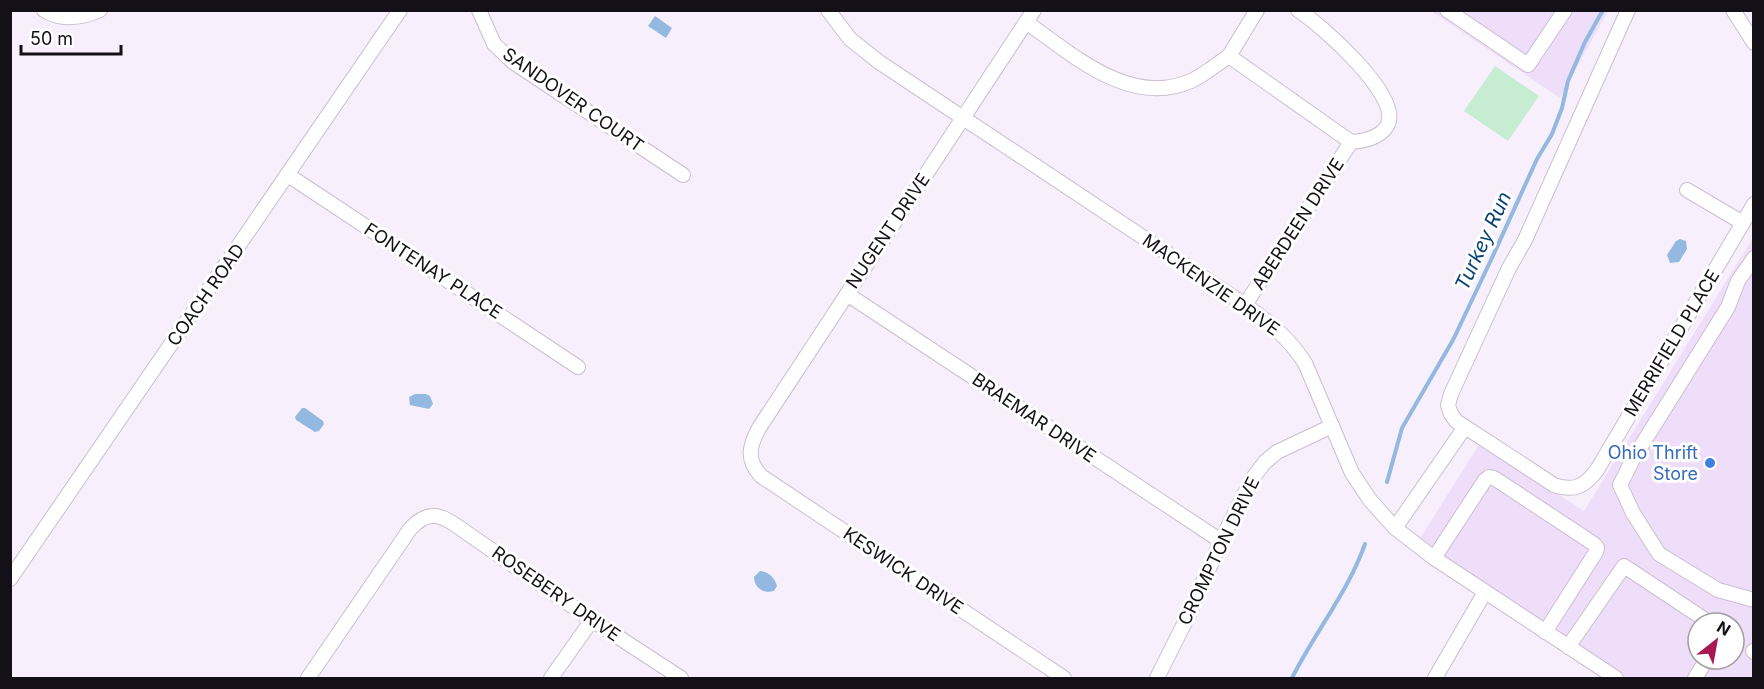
<svg xmlns="http://www.w3.org/2000/svg" width="1764" height="689" viewBox="0 0 1764 689" font-family="Inter,sans-serif">
<rect width="100%" height="100%" fill="#f7effc"/>
<!-- built -->
<g fill="#efdefa" fill-rule="evenodd">
<path d="M1431,11H1608L1560,98Z"/>
<path d="M1753,238V678H1616L1416,545L1480,443L1584,511ZM1698,623H1734V659H1698Z"/>
</g>
<!-- green -->
<path fill="#c6ecd1" d="M1495,66L1539,96L1508,141L1464,111Z"/>
<!-- water -->
<g fill="#93b9e0">
<path d="M655,16L672,28L666,38L648,26Z"/>
<path d="M1680,239L1686,241L1687,249L1679,262L1670,263L1667,255L1676,241Z"/>
<path d="M415,394H426L430,396L433,404L429,409L410,405L409,397Z"/>
<path d="M302,408H305L323,421L324,424L319,431L315,432L296,420L295,417Z"/>
<path d="M760,571C768,571 775,578 777,586L774,591C764,594 754,588 754,577Z"/>
</g>
<g fill="none" stroke-linecap="round" stroke-linejoin="round">
<!-- stream -->
<g stroke="#93b9e0" stroke-width="4">
<path d="M1387,482L1402,428L1453,340L1491,260L1537,159L1552,134L1562,108L1568,81L1585,42L1603,10"/>
<path d="M1292,678C1315,632 1348,592 1365,544"/>
</g>
<!-- minor casing -->
<g stroke="#cabed3" stroke-width="16">
<g id="minor">
<path d="M44,10C61,21 82,18 100,10"/>
<path d="M479,10L494,44L513,62L683,175"/>
<path d="M828,10L850,39L879,62L1245,305C1269,322 1289,338 1305,363L1352,473L1370,500L1395,528L1434,558L1616,678"/>
<path d="M1034,10L759,428C749,447 746,459 761,476L1064,678"/>
<path d="M1298,10C1320,24 1401,95 1388,124C1382,137 1364,141 1351,142"/>
<path d="M1447,10L1528,65L1565,10"/>
<path d="M1628,10L1525,240L1509,268L1451,394L1448,405L1451,414L1456,421L1554,485C1574,492 1585,486 1597,470L1754,204"/>
<path d="M1733,10L1754,43"/>
<path d="M1026,22C1072,54 1130,108 1191,81C1204,75 1217,64 1229,56L1351,142L1245,305"/>
<path d="M1229,56L1257,10"/>
<path d="M288,175L578,367"/>
<path d="M1687,190L1743,223"/>
<path d="M1754,258L1738,281L1728,307L1633,459L1620,485L1633,513L1659,554L1718,590L1754,600"/>
<path d="M847,294L1221,541"/>
<path d="M1395,528L1465,427"/>
<path d="M1434,558L1485,480L1489,477L1494,478L1594,544L1597,548L1596,552L1545,632"/>
<path d="M10,579L400,10"/>
<path d="M1568,647L1624,566L1710,623"/>
<path d="M1753,651L1754,652"/>
<path d="M308,678L410,529C427,511 438,513 457,526L592,620L681,678"/>
<path d="M551,678L592,620"/>
<path d="M1157,678L1189,614L1221,541L1252,479L1265,462L1277,452L1332,426"/>
<path d="M1435,678L1485,592"/>
<path d="M1695,678L1707,659"/>
</g>
</g>
<!-- minor -->
<use href="#minor" stroke="#fff" stroke-width="14"/>
</g>
<!-- markers -->
<circle fill="#3f7fe0" stroke="#fff" stroke-width="2" cx="1710" cy="463" r="6"/>
<g text-anchor="middle" stroke-width="6" stroke-linejoin="round" paint-order="stroke">
<!-- street labels -->
<g font-size="18" fill="#141017" stroke="#fff">
<text transform="translate(573 100) rotate(35)" y="6">SANDOVER COURT</text>
<text transform="translate(1298 224) rotate(-57)" y="6">ABERDEEN DRIVE</text>
<text transform="translate(888 231) rotate(-56)" y="6">NUGENT DRIVE</text>
<text transform="translate(433 271) rotate(33)" y="6">FONTENAY PLACE</text>
<text transform="translate(1211 285) rotate(35)" y="6">MACKENZIE DRIVE</text>
<text transform="translate(206 295) rotate(-55)" y="6">COACH ROAD</text>
<text transform="translate(1672 343) rotate(-59)" y="6">MERRIFIELD PLACE</text>
<text transform="translate(1034 418) rotate(34)" y="6">BRAEMAR DRIVE</text>
<text transform="translate(1219 551) rotate(-64)" y="6">CROMPTON DRIVE</text>
<text transform="translate(903 571) rotate(34)" y="6">KESWICK DRIVE</text>
<text transform="translate(556 594) rotate(35)" y="6">ROSEBERY DRIVE</text>
</g>
<!-- shop labels -->
<g font-size="18" fill="#366cbe" stroke="#fff" text-anchor="end">
<text x="1698" y="459">Ohio Thrift<tspan x="1698" dy="21">Store</tspan></text>
</g>
<!-- water labels -->
<g font-size="20" font-style="italic" fill="#094474" stroke="#fff">
<text transform="translate(1483 241) rotate(-65)" y="7">Turkey Run</text>
</g>
</g>
<!-- border -->
<rect width="1764" height="689" fill="none" stroke="#141017" stroke-width="24"/>
<!-- north arrow -->
<g transform="translate(1716 641) rotate(31)"><circle r="28" fill="#ffffff" stroke="#a19fa2" stroke-width="1.5"/>
<path d="M0-4.5L10 22L0 15L-10 22Z" fill="#a91752"/>
<text y="-9" font-size="16" font-weight="bold" text-anchor="middle" fill="#141017">N</text>
</g>
<!-- scale -->
<path d="M21 45v9h100v-9" fill="none" stroke="#141017" stroke-width="3"/>
<text x="30" y="45" font-size="18" fill="#141017" stroke="#ffffff" stroke-width="4.5" paint-order="stroke">50 m</text>
</svg>
